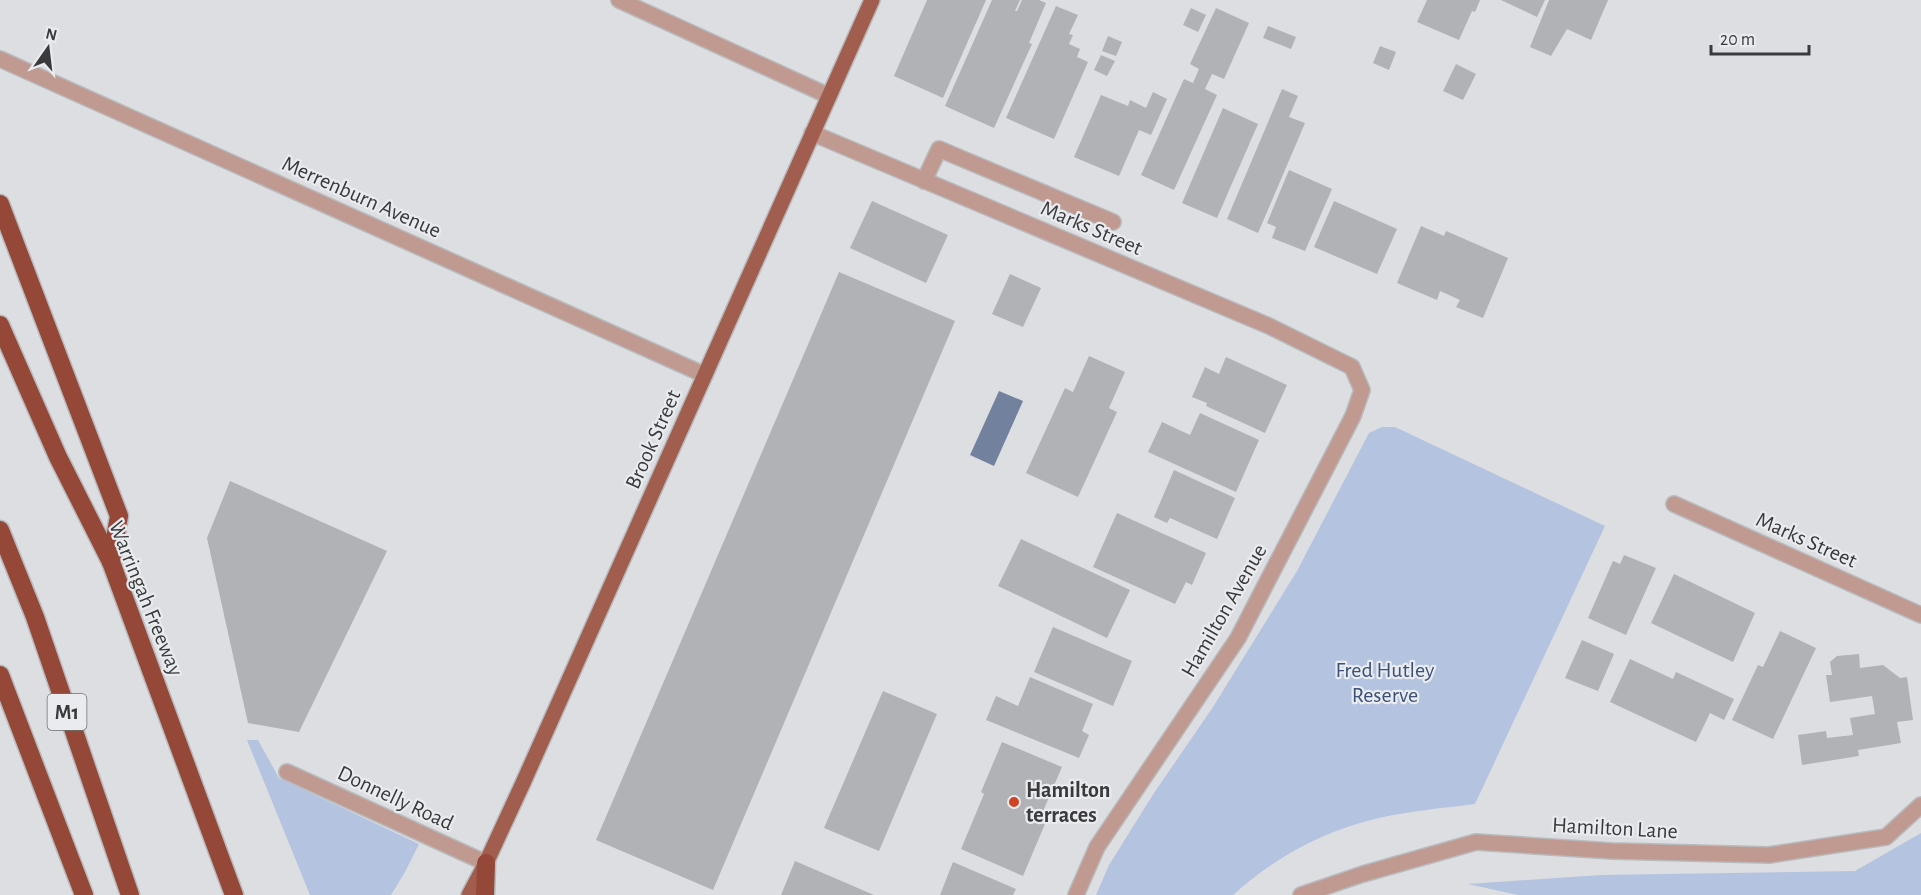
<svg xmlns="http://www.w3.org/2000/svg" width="1921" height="895" viewBox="0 0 1921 895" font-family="'Alegreya Sans',sans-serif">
<rect width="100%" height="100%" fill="#dcdee2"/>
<!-- green -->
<g fill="#b4c3e0">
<path d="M1382,427H1395L1605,526L1475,804C1443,808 1410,811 1379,818C1323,831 1275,857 1233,895H1096L1109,865L1154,793L1213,707L1297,571L1369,433Z"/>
<path d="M247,740H258L279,778L419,844L405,872L391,895H310Z"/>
<path d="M1921,833V895H1518L1468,884L1601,875L1855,871Z"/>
</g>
<!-- water -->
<path fill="#72819e" d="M999,391L1023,401L994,466L970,455Z"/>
<!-- building -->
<g fill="#b0b2b6">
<path d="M927,0H986L943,98L894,76Z"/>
<path d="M992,0H1020L1015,11H1017L1022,0H1039L1046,3L1029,43L1032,44L994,128L945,106Z"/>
<path d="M1427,0H1480L1475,12L1472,11L1459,40L1417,22Z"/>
<path d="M1501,0H1545L1537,17Z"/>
<path d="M1549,0H1608L1591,40L1567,29L1551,56L1530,47Z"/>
<path d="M1056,6L1078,15L1069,34L1073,35L1069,44L1080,49L1077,57L1088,62L1054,139L1006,118Z"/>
<path d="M1191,8L1206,15L1198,32L1183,25Z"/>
<path d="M1216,8L1249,23L1224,79L1212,74L1205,89L1217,95L1174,190L1141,175L1184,79L1193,83L1199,69L1190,64Z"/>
<path d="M1268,26L1296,37L1291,49L1263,38Z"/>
<path d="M1108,36L1122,42L1116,56L1102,51Z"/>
<path d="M1380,46L1396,52L1389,70L1373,63Z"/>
<path d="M1101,55L1115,61L1107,76L1094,70Z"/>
<path d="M1456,64L1476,74L1463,100L1443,91Z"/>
<path d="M1282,89L1298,96L1289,117L1305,123L1258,233L1227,219Z"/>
<path d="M1153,92L1167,99L1151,135L1139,130L1119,176L1074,157L1101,95L1128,106L1130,100L1146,108Z"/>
<path d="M1223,108L1258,124L1217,218L1182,203Z"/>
<path d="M1289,170L1332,189L1305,251L1272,238L1276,227L1267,223Z"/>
<path d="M872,201L948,235L926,283L850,248Z"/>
<path d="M1334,201L1397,229L1377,274L1314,247Z"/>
<path d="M1421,226L1444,236L1446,231L1508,258L1483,318L1456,307L1460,300L1440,291L1437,300L1397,283Z"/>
<path d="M839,272L955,321L713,890L596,840Z"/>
<path d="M1010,274L1041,288L1023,327L992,314Z"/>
<path d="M1089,356L1125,372L1109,408L1117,412L1078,497L1026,473L1065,388L1073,392Z"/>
<path d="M1226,357L1287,385L1265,433L1206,406L1207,403L1192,397L1205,367L1219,374Z"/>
<path d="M1200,413L1259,440L1236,492L1148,452L1162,422L1190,435Z"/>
<path d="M1174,470L1235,498L1217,539L1170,518L1167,523L1154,517Z"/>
<path d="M230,481L387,551L299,732L248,723L207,538Z"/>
<path d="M1117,513L1206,553L1192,585L1186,582L1175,604L1093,567Z"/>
<path d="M1021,539L1130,590L1107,638L998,586Z"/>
<path d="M1624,555L1656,568L1626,635L1588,618L1613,561L1620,564Z"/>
<path d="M1674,574L1755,613L1733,662L1651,623Z"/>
<path d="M1053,627L1132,661L1113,706L1034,672Z"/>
<path d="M1780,631L1816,648L1773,739L1732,720L1758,665L1763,667Z"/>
<path d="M1582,640L1614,654L1598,691L1565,678Z"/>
<path d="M1859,654L1860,668L1883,665L1900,678L1907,677L1913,720L1897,722L1901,743L1858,750L1859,756L1802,765L1798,735L1826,731L1827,738L1853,735L1850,718L1875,714L1872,696L1830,702L1826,675H1832L1830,662L1837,656Z"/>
<path d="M1630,659L1673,679L1676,672L1734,699L1724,720L1710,713L1696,742L1610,702Z"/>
<path d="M1030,677L1093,704L1082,731L1089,735L1079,758L986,720L996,696L1018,706Z"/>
<path d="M883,691L937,714L879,851L824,828Z"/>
<path d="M1002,742L1062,767L1044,809L1050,812L1023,876L961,849L984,794L981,792Z"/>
<path d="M795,861L874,895H781Z"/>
<path d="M953,862L1016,889L1013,895H940Z"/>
</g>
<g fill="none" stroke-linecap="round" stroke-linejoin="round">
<!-- minor casing -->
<g stroke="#b8babd" stroke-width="18">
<g id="minor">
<path d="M619,0L829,96"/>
<path d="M0,59L705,375"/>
<path d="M812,133L1269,326L1352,367L1362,390L1353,416L1238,638L1097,847L1076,895"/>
<path d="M924,181L939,149L1113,222"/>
<path d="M1674,504L1921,615"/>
<path d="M287,772L486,863"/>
<path d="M1301,895L1363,874L1476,842L1612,851L1769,855L1886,837L1921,805"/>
</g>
</g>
<!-- major casing -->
<g stroke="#b8babd" stroke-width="18">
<path id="major" d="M469,895L486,863L523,783L872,0"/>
</g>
<!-- highway casing -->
<g stroke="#b8babd" stroke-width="21">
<g id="highway">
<path d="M0,204L119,516L111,562"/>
<path d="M0,325L58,457L111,562L234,895"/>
<path d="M0,530L35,617L130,895"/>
<path d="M0,675L84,895"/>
<path d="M485,895L486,863"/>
</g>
</g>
<!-- minor -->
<use href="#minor" stroke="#c09a90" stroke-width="15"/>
<!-- major -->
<use href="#major" stroke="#a15e4f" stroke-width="15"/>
<!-- highway -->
<use href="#highway" stroke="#954837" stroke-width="18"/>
</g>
<!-- markers -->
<circle fill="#ce4426" stroke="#e9ebef" stroke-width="2" cx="1014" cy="802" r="6"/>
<g text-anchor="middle" stroke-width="4.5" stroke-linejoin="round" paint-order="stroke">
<!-- shield labels -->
<rect fill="#e9ebef" stroke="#6e6f72" stroke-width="1.5" x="47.5" y="694" width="39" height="36" rx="4.5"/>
<g font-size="21" font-weight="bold" fill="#3a3a3c">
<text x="67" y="719">M1</text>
</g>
<!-- street labels -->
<g font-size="22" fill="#3a3a3c" stroke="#e9ebef">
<text transform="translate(362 196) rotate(24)" y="8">Merrenburn Avenue</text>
<text transform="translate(1092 227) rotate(23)" y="8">Marks Street</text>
<text transform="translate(652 439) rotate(-66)" y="8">Brook Street</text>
<text transform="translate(1807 539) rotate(24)" y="8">Marks Street</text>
<text transform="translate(147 598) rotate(68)" y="8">Warringah Freeway</text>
<text transform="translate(1223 610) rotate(-60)" y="8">Hamilton Avenue</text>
<text transform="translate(396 797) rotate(25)" y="8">Donnelly Road</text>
<text transform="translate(1615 827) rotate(3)" y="8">Hamilton Lane</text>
</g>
<!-- park labels -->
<g font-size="22" fill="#3a517c" stroke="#e9ebef">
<text x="1385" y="677">Fred Hutley<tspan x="1385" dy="25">Reserve</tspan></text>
</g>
<!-- poi labels -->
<g font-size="22" font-weight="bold" fill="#3a3a3c" stroke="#e9ebef" text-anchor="start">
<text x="1026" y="797">Hamilton<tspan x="1026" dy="25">terraces</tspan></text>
</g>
</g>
<!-- north arrow -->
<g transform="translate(48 48) rotate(14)" stroke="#e9ebef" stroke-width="4.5" paint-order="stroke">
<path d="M0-4.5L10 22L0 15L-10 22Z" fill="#3a3a3c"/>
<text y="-9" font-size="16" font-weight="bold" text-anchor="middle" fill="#3a3a3c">N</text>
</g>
<!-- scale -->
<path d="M1711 45v9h98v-9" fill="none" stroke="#3a3a3c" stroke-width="3"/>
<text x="1720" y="45" font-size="18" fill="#3a3a3c" stroke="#e9ebef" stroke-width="4.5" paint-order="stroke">20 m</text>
</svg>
